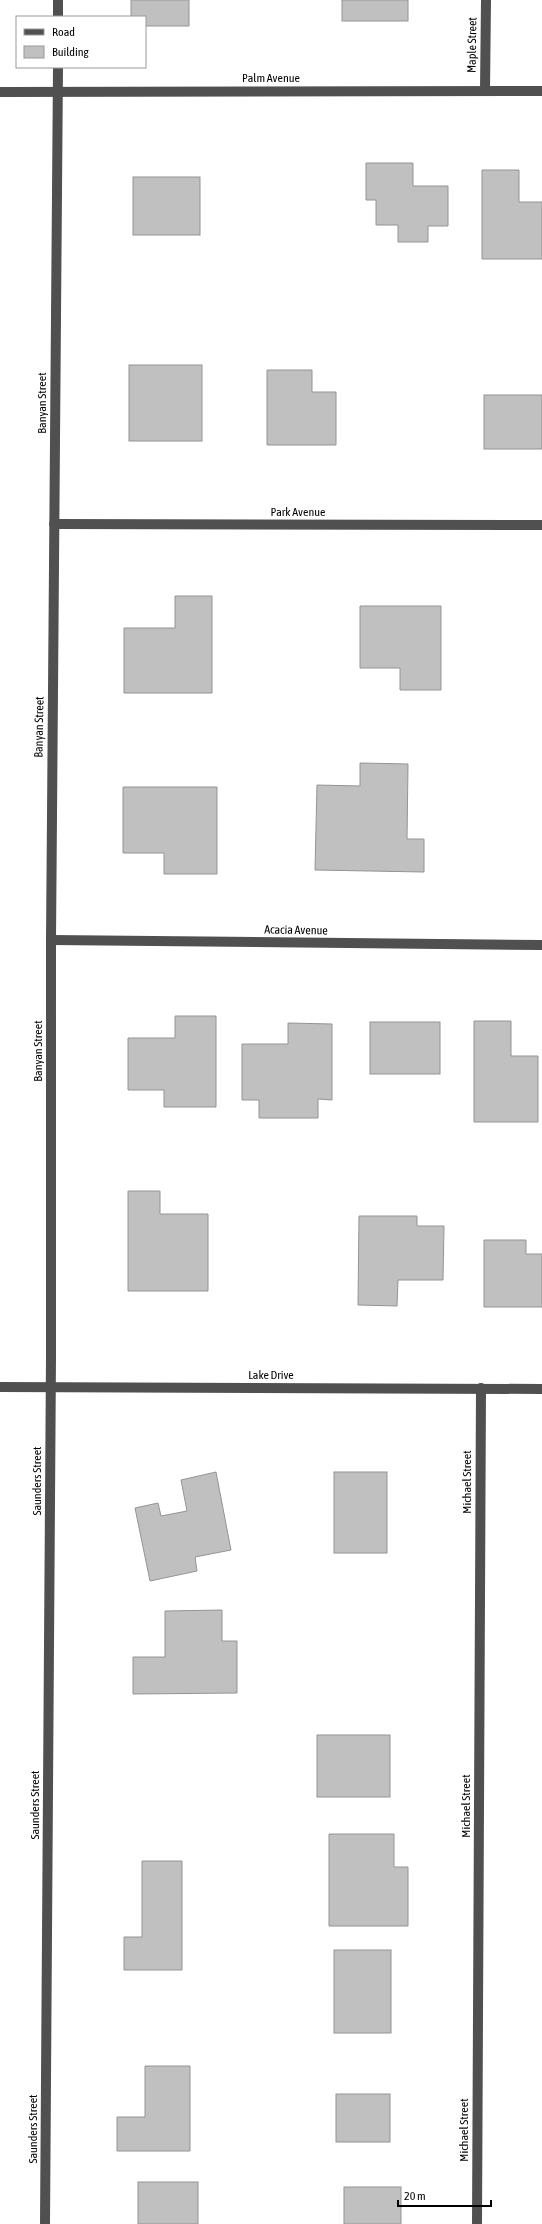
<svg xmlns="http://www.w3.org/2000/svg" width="542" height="2224" viewBox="0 0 542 2224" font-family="'Asap Condensed',sans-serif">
<rect width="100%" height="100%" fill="#fff"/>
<!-- building -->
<g fill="#c0c0c0" stroke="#949494">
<path d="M131,0H189V26H145V17H131Z"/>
<rect x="342" y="0" width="66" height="21"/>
<path d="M366,163H413V186H448V226H428V242H398V225H376V200H366Z"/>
<path d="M482,170H519V202H542V259H482Z"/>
<rect x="133" y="177" width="67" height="58"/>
<rect x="129" y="365" width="73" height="76"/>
<path d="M267,370H312V392H336V445H267Z"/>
<rect x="484" y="395" width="58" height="54"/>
<path d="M175,596H212V693H124V628H175Z"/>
<path d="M360,606H441V690H400V668H360Z"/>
<path d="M360,763L408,764L407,839H424V872L315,870L317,785L360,786Z"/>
<path d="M123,787H217V874H164V853H123Z"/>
<path d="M175,1016H216V1107H164V1090H128V1038H175Z"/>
<path d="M474,1021H511V1056H538V1122H474Z"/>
<rect x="370" y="1022" width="70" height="52"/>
<path d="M288,1023L332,1024V1100L318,1099V1118H259V1100H242V1044H288Z"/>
<path d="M128,1191H160V1214H208V1291H128Z"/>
<path d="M359,1216H417V1226H444L443,1280H398L397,1306L358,1305Z"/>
<path d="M484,1240H526V1254H542V1307H484Z"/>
<path d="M216,1472L231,1550L195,1557L197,1571L150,1581L135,1508L158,1503L161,1516L187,1511L181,1480Z"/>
<rect x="334" y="1472" width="53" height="81"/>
<path d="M222,1610V1641H237V1693L133,1694V1657H165V1611Z"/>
<rect x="317" y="1735" width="73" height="62"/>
<path d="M329,1834H394V1867H408V1926H329Z"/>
<path d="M142,1861H182V1970H124V1937H142Z"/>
<rect x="334" y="1950" width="57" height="83"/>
<path d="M145,2066H190V2151H117V2117H145Z"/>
<rect x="336" y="2094" width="54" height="48"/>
<rect x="138" y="2182" width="60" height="42"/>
<rect x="344" y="2187" width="57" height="37"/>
</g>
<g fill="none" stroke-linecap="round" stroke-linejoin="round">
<!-- minor -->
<g stroke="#505050" stroke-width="10">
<path d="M58,17V0"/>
<path d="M485,90L486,0"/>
<path d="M0,92L542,91"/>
<path d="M54,524L542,525"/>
<path d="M51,940L542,945"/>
<path d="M0,1387L542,1389"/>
<path d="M45,2224L51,1356V940L58,67"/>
<path d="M477,2224L481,1388"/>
</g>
</g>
<g text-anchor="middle" stroke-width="3" stroke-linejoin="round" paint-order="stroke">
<!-- street labels -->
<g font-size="12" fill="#000" stroke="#fff">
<text transform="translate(472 45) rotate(-89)" y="4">Maple Street</text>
<text x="271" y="82">Palm Avenue</text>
<text transform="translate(42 403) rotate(-90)" y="4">Banyan Street</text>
<text x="298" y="516">Park Avenue</text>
<text transform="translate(39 727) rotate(-89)" y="4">Banyan Street</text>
<text transform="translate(296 930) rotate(1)" y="4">Acacia Avenue</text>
<text transform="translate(38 1051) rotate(-90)" y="4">Banyan Street</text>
<text x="271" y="1379">Lake Drive</text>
<text transform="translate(37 1481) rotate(-90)" y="4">Saunders Street</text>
<text transform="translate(467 1482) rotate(-90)" y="4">Michael Street</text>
<text transform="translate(35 1805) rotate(-90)" y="4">Saunders Street</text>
<text transform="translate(466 1806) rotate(-90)" y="4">Michael Street</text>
<text transform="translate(33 2129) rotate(-90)" y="4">Saunders Street</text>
<text transform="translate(464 2130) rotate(-90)" y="4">Michael Street</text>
</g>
</g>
<!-- legend -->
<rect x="16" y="16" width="130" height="52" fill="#ffffff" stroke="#999999"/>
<rect x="24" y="29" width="20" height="6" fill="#505050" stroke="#999999"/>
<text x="52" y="36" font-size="12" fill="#000000">Road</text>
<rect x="24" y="46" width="20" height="12" fill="#c0c0c0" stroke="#999999"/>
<text x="52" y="56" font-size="12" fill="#000000">Building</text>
<!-- scale -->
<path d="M398 2200v6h93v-6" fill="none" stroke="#000000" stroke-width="2"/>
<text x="404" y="2200" font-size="12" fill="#000000" stroke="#ffffff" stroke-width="3" paint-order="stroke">20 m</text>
</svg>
